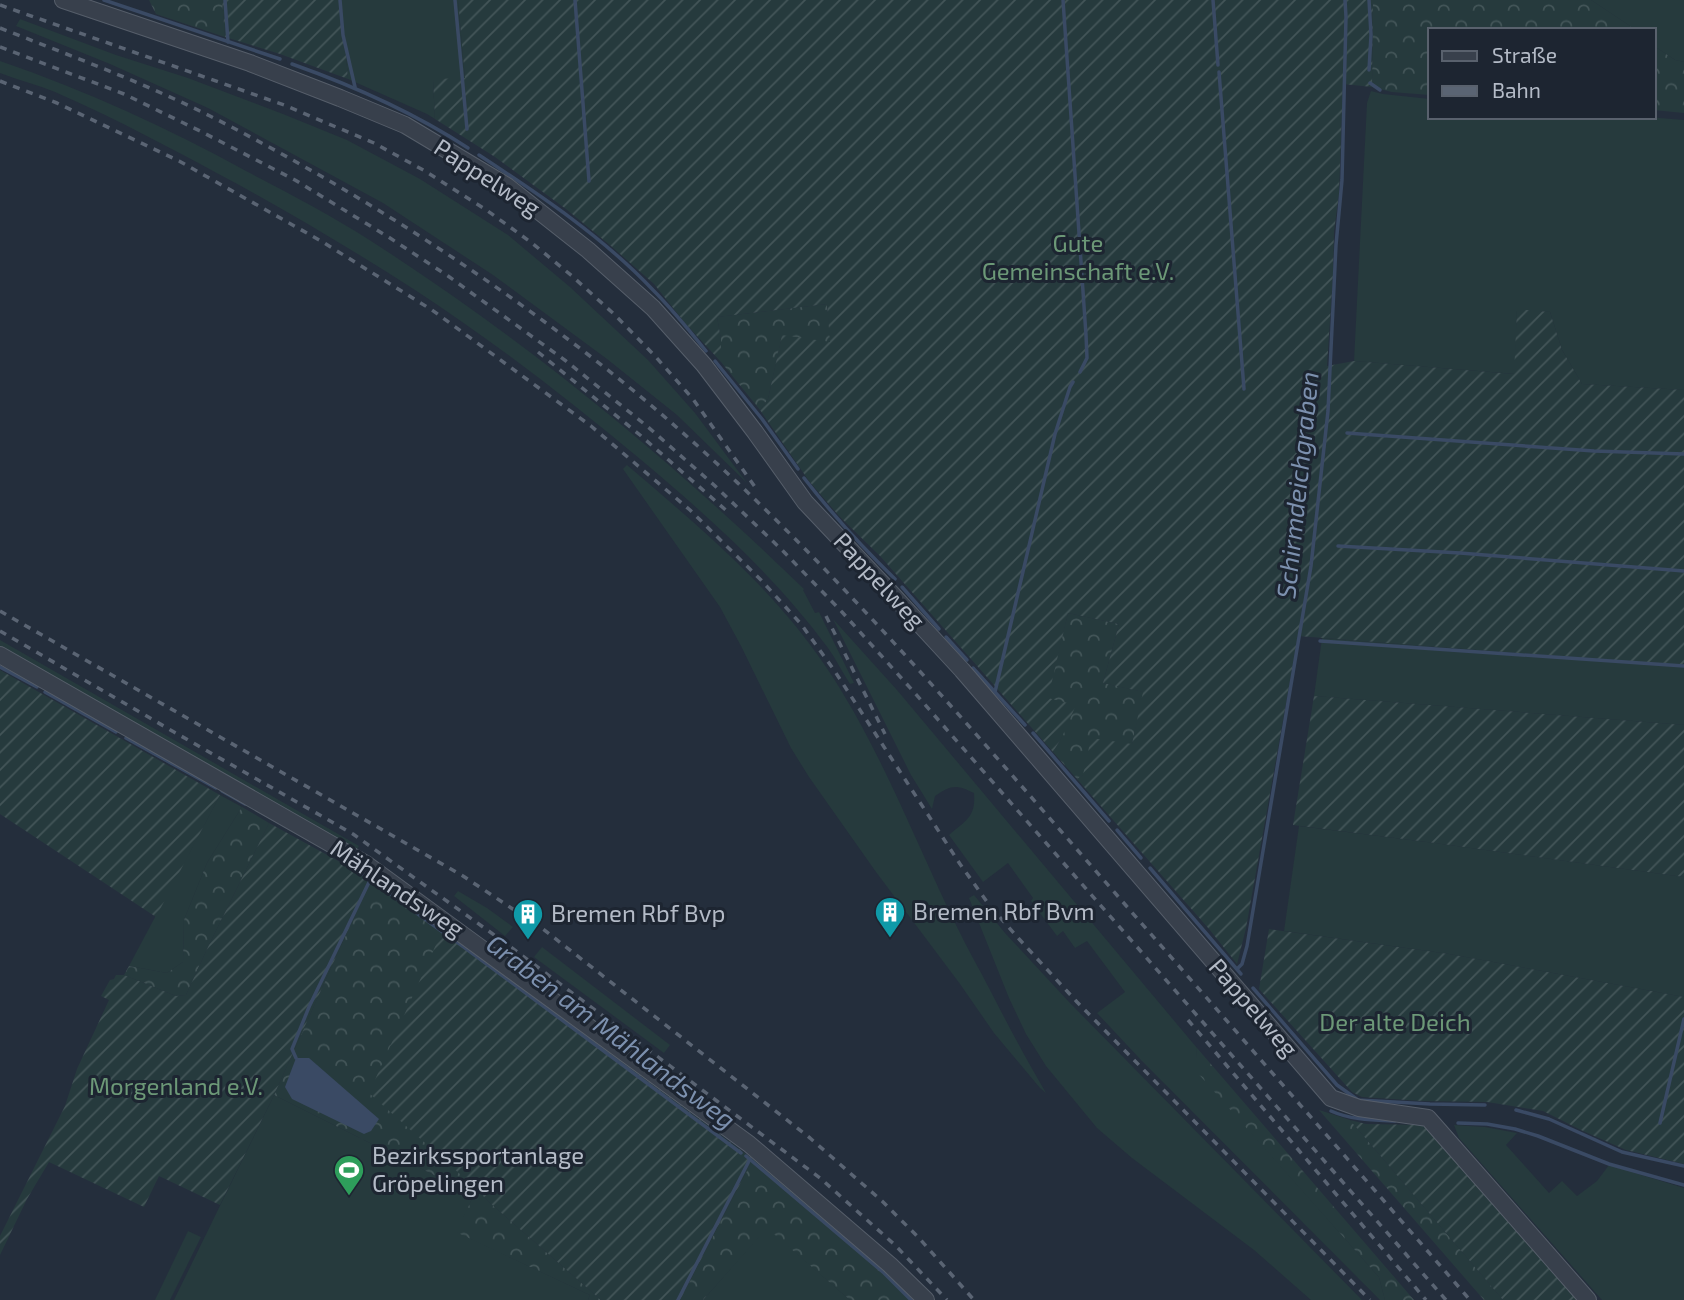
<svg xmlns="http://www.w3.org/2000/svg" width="1684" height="1300" viewBox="0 0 1684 1300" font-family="'Exo 2',sans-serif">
<defs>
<pattern id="forest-crowns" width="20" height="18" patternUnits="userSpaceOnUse" patternTransform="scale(1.75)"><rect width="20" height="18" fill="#263a3d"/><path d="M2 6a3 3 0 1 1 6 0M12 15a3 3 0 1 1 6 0" fill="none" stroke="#435558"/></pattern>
<pattern id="garden-furrows" width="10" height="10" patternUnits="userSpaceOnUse" patternTransform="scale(1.75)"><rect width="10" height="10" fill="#263a3d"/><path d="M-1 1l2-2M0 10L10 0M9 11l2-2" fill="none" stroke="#435558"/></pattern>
</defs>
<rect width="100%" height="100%" fill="#242e3c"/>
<!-- grass -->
<g fill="#263a3d">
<path d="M341,0H458L465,79H433L435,119L427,114L348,79Z"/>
<path d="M1591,0H1684V62L1675,60L1654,46V30H1636Z"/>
<path d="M20,19L116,55L188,78L283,114L347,140L420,179L508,235L570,287L648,360L695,413L747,483L677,415L607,359L493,275L383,203L208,108L110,64L16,26Z"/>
<path d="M0,61C85,90 168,128 246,171C288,193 331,215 371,241C527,341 671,460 804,589L803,590L815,613L819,612L854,683L850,684C842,672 836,659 828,648C775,576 708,516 640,459C568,399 493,341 415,290C358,253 300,219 241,186C180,153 119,120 55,92C38,85 18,80 0,73Z"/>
<path d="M1371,91L1383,94L1430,99V117H1648L1684,120V390L1582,384L1562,350L1550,312L1517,310L1515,374L1354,361L1367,103Z"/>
<path d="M627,465C697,525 772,587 824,664C879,744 915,842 958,929C968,950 980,970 990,990C1008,1025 1026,1059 1046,1093L1040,1088L994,1033L960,984L876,872L809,777L791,748L741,646L720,607L623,469Z"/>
<path d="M833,619L897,690L1197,1048L1196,1070L1379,1277L1385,1300H1380L1141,1060L1097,1013L1125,992L1087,941L1075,948L1063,931L1057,936L1031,901L1033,898L1008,863L983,882L949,835C966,820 976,817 974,793C956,784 951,785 935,796L932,809L911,775Z"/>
<path d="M1322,638L1684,666V725L1314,696Z"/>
<path d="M0,640L359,846L355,852L0,650Z"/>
<path d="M220,795L242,807L207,863L184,920L183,962L167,973L129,966Z"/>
<path d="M1299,826L1435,843L1684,877V997L1449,954L1284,931Z"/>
<path d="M458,891L487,908L513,927L505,936L454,896Z"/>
<path d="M974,895L1005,933L1069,1002L1362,1300H1311L1254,1250L1132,1158L1097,1128L1046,1066L1026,1034L1009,998L969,898Z"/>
<path d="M542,947L670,1045L664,1053L534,957Z"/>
<path d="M274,1095L474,1195L457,1232L590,1295L588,1300H174Z"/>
<path d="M1454,1125L1485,1127L1517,1133L1506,1145L1549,1193L1562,1181L1577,1196L1597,1181L1609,1165L1684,1188V1300H1602L1459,1138Z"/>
<path d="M767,1227L850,1300H703Z"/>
<path d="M188,1231L201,1237L170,1300H155Z"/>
</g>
<!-- forest -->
<g fill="url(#forest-crowns)">
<path d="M149,0H222L225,37L156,14Z"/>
<path d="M1373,0H1591L1636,30H1430V95L1392,92L1372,87Z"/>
<path d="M1654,46L1675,60L1684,62V113L1654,110Z"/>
<path d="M827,304L831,343L782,336L768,399L760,410L721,362V339L717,317Z"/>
<path d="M1068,613L1119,624L1103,683L1144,692L1132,744L1077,779L1053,752L1062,737L1047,698Z"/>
<path d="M242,807L269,823L208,947L186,995L176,996L124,975L129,966L167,973L183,962L184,920L207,863Z"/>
<path d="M371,879L405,901L443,929L470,1183L489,1202L601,1300H588L590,1295L456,1232L474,1195L274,1095Z"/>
<path d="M1197,1048L1414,1300H1385L1379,1277L1195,1070Z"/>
<path d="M1319,1110L1350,1120L1503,1300H1484Z"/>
<path d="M753,1159L842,1231L909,1300H850L767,1228L703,1300H680Z"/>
</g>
<!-- garden -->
<g fill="url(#garden-furrows)">
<path d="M222,0H341L348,79L280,54L225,37Z"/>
<path d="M458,0H1373L1372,87L1343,84L1339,194L1334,231L1333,275L1327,366L1354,361L1514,374L1517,309L1550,312L1562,350L1582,384L1684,390V666L1298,636L1246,928L1237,964L1209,929L1077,779L1083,775L1091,738L1132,744L1143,692L1103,683L1119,624L1068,613L1048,698L1076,705L1062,737L1053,752L880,556L839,516L809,481L760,410L768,399L782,335L830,342L827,304L717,317L721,339V362L685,323L654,284L611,246L566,209L495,157L435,119L433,79L465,78Z"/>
<path d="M0,670L220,795L156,917L0,814Z"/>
<path d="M1314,696L1684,725V877L1435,843L1293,825Z"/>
<path d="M269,823L371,879L274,1095L220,1205L159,1176L144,1207L49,1162L27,1199L0,1255V1236L65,1106L77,1069L109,1000L101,996L110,980L114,979L116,975H124L176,996L186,995L208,947Z"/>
<path d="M443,929L753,1159L680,1300H601L489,1202L470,1183L369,1093Z"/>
<path d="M1269,929L1449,954L1684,997V1164L1626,1150L1583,1131L1543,1111L1487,1102L1422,1101L1362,1097L1352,1092L1259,989Z"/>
<path d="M1350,1120L1366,1124L1422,1125L1438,1138L1579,1300H1503Z"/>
</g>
<!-- water -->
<path fill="#3a4a64" d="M296,1058H309L379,1119L371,1131L364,1134L292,1099L285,1087Z"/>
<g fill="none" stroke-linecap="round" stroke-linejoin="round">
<!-- stream -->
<g stroke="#3a4a64" stroke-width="3.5">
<path d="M104,0L280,59"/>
<path d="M225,0L228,42"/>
<path d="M340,0L343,35L355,87"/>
<path d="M455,0L467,129"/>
<path d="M575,0L589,181"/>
<path d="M1063,0L1086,335L1087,358L1080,372"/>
<path d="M1213,0L1218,65"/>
<path d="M292,64C354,86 413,112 468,148"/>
<path d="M1369,70L1371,35L1369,0"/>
<path d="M1219,72L1244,389"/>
<path d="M1370,83L1380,90"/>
<path d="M479,155C540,195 603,237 653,290C672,309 689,330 706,351"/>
<path d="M715,361L762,419L798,469"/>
<path d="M1347,433L1594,451L1684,454"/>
<path d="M804,478C832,514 862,547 895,579"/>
<path d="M1338,546L1460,553L1684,571"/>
<path d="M902,587L939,629"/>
<path d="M946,637L967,660"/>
<path d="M1320,641L1684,666"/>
<path d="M0,667L37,687"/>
<path d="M973,668L1025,725"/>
<path d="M45,692L116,732"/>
<path d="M995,692L1055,434L1070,387L1073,382"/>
<path d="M1033,733L1109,821"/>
<path d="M126,738L216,788"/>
<path d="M222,791L245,804"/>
<path d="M1117,830L1141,858"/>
<path d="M348,863L451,938"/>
<path d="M1150,868L1241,974"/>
<path d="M457,942L741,1153"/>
<path d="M1237,969L1242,964L1247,946L1311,566L1328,411L1336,245L1342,180L1346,17L1345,0"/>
<path d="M1253,988L1337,1085L1358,1100L1430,1104L1485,1105"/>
<path d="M296,1058L292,1049L309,1007L371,878"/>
<path d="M1516,1110L1549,1119L1622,1152L1684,1166"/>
<path d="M1331,1111C1351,1120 1373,1120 1395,1121"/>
<path d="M1458,1123L1487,1124L1515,1129L1538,1136L1609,1164L1684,1185"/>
<path d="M1660,1123L1684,1019"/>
<path d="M746,1156L884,1273L911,1300"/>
<path d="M678,1300L750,1159"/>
</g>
<!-- minor casing -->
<g stroke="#565e6a" stroke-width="18">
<g id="minor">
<path d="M63,0L250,63L340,98L405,125L507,186L588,250L653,308L704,365L755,432L805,502L891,593L962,670L1331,1098L1359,1108L1428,1118L1588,1300"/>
<path d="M0,655L366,864L749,1144L890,1265L926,1300"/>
</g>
</g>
<!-- minor -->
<use href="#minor" stroke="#38404c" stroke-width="16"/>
<!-- rail -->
<g stroke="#5a6473" stroke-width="3.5" stroke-dasharray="7 7" stroke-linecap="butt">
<path d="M0,5L284,105L374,143L425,171L485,209L532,243L572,276L615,315L655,356L693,399L755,487"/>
<path d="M0,28C71,56 142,82 210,116C342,183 469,263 586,353C765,490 912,661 1060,830C1197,987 1334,1143 1470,1300"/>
<path d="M0,47L124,94L200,131L295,180L390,238L448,276L566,361L648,427L714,485L782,550L842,612L913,691L1446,1300"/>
<path d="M0,81L57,103L179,161L321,241L432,310L591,426L690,510L761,580L801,624L834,670L960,864L990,906L1020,940L1077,1002L1370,1300"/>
<path d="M538,352L640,435L728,512"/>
<path d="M0,611L463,876L543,929L810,1138L882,1201L919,1238L974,1300"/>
<path d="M826,616L885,734"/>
<path d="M0,631L174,732L353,834L504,942L820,1178L895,1245L947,1300"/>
<path d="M1188,1020L1426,1300"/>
</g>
</g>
<!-- icons -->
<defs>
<g id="building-pin" transform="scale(1.575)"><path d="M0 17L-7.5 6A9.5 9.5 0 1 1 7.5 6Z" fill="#0f9aa8" stroke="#1d2531"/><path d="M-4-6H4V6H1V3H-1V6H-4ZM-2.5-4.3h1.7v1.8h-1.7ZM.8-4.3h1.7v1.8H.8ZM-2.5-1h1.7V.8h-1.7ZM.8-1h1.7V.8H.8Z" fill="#fff"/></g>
<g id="stadium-pin" transform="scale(1.575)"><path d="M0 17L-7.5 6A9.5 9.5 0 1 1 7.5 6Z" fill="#2e9e5b" stroke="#1d2531"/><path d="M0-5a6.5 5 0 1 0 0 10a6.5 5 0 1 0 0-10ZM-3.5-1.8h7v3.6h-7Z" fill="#fff"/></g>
</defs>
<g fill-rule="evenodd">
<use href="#building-pin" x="890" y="912"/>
<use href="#building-pin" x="528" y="914"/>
<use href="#stadium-pin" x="349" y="1170"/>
</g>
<g text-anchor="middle" stroke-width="6" stroke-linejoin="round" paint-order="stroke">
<!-- street labels -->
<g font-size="24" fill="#b4bbc7" stroke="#1d2531">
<text transform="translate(487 178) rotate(33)" y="8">Pappelweg</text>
<text transform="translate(879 581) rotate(47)" y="8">Pappelweg</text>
<text transform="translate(397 889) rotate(34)" y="8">Mählandsweg</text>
<text transform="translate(1253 1008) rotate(49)" y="8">Pappelweg</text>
</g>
<!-- park labels -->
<g font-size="24" fill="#6c9877" stroke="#1d2531">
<text x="1078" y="252">Gute<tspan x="1078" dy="28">Gemeinschaft e.V.</tspan></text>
<text x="1395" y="1031">Der alte Deich</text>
<text x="176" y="1095">Morgenland e.V.</text>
</g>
<!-- poi labels -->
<g font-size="24" fill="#b4bbc7" stroke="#1d2531" text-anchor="start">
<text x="913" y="920">Bremen Rbf Bvm</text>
<text x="551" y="922">Bremen Rbf Bvp</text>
<text x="372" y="1164">Bezirkssportanlage<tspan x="372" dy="28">Gröpelingen</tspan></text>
</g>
<!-- water labels -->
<g font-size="26" font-style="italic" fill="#7c90ae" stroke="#1d2531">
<text transform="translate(1298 485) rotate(-84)" y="9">Schirmdeichgraben</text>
<text transform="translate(611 1032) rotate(37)" y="9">Graben am Mählandsweg</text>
</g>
</g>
<!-- legend -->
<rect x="1428" y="28" width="228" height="91" fill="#1d2531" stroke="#59616d" stroke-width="2"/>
<rect x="1442" y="51" width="35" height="10" fill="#38404c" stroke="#59616d" stroke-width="2"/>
<text x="1492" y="63" font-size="21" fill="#b4bbc7">Straße</text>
<rect x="1442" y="86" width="35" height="10" fill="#5a6473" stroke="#59616d" stroke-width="2"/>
<text x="1492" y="98" font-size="21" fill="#b4bbc7">Bahn</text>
</svg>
